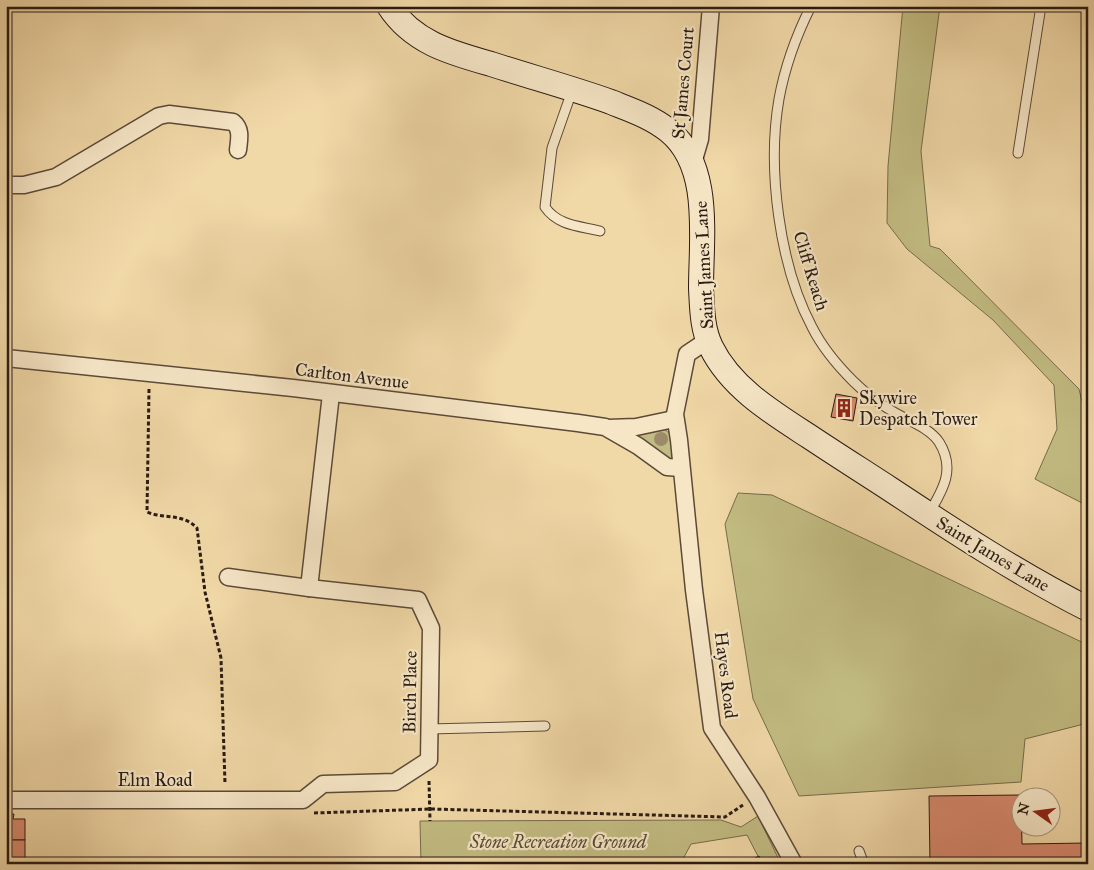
<svg xmlns="http://www.w3.org/2000/svg" width="1094" height="870" viewBox="0 0 1094 870" font-family="'IM FELL Great Primer',serif">
<rect width="100%" height="100%" fill="#f1d8a7"/>
<filter id="stains"><feTurbulence type="fractalNoise" baseFrequency=".004" numOctaves="4"/><feColorMatrix values="0 0 0 0 .2 0 0 0 0 .09 0 0 0 0 .02 0 0 0 .5 -.17"/></filter>
<radialGradient id="worn" r=".72"><stop offset=".6" stop-color="#630" stop-opacity="0"/><stop offset="1" stop-color="#630" stop-opacity=".3"/></radialGradient>
<!-- green -->
<g fill="#c2bc82" stroke="#766c4b">
<path d="M903,6H940L921,151L930,246L940,249L1079,389L1088,427V506L1035,479L1057,429L1054,385L993,320L907,249L887,223L888,166Z"/>
<path d="M664,429C674,435 673,444 674,454L672,458L668,459L632,433Z"/>
<path d="M738,493L772,495L1088,645V723L1025,739L1021,782L799,796L753,699L725,524Z"/>
<path d="M758,816L781,864H762L747,835L691,844L683,859L685,864H421L420,821L721,820L741,827Z"/>
</g>
<!-- building -->
<g fill="#d88a6f" stroke="#2a1b14">
<path d="M836,394L857,398L853,421L831,417Z"/>
<path d="M1021,795L1022,844L1088,843V864H930L929,796Z"/>
<path d="M6,814H14L13,819H25V840H6Z"/>
<rect x="6" y="840" width="19" height="20"/>
<path d="M759,856L762,864H743Z"/>
</g>
<g fill="none" stroke-linecap="round" stroke-linejoin="round">
<!-- lane casing -->
<g stroke="#5c4a39" stroke-width="11">
<g id="lane">
<path d="M811,6C796,36 785,66 779,99C767,168 779,265 812,327C822,347 837,365 853,381C865,393 877,402 892,411C906,420 929,427 939,442C956,469 943,490 928,515"/>
<path d="M572,91L552,148L545,207C558,226 580,226 600,231"/>
<path d="M1018,153L1041,6"/>
<path d="M429,729L545,726"/>
<path d="M859,851L864,864"/>
</g>
</g>
<!-- street casing -->
<g stroke="#5c4a39" stroke-width="19">
<g id="street">
<path d="M693,163L700,139L711,6"/>
<path d="M6,185H24L56,177L159,116L169,114L233,122C242,129 239,140 238,150"/>
<path d="M708,340L687,354L675,414L679,440L694,590L712,728L757,797L794,864"/>
<path d="M6,358L293,388L578,423L605,427L638,446L667,467L681,468"/>
<path d="M608,428L636,427L674,419"/>
<path d="M309,588L331,394"/>
<path d="M6,800H303L323,784L395,782L429,760L431,628L418,600L309,588L228,577"/>
</g>
</g>
<!-- secondary casing -->
<g stroke="#2a1b14" stroke-width="26">
<path id="secondary" d="M389,6C413,43 452,53 491,64C531,77 572,88 611,102C631,110 652,117 669,131C712,166 701,238 701,288C702,307 702,329 711,347C731,388 773,413 810,437C837,455 864,472 890,489C955,532 1019,574 1088,609"/>
</g>
<!-- path -->
<g stroke="#2a1b14" stroke-width="3" stroke-dasharray="4 2.5" stroke-linecap="butt">
<path d="M149,389L147,512C163,519 183,513 197,528L205,592L221,658L225,784"/>
<path d="M429,781L430,821"/>
<path d="M314,813L431,809L725,817L743,805"/>
</g>
<!-- lane -->
<use href="#lane" stroke="#f6e6c6" stroke-width="9"/>
<!-- street -->
<use href="#street" stroke="#f6e6c6" stroke-width="16"/>
<!-- secondary -->
<use href="#secondary" stroke="#f6e6c6" stroke-width="24"/>
</g>
<!-- trees -->
<circle fill="#9d8a68" cx="661" cy="439" r="7"/>
<!-- icons -->
<defs>
<g id="building-bare" transform="scale(1.5)"><path d="M-4-6H4V6H1V3H-1V6H-4ZM-2.5-4.3h1.7v1.8h-1.7ZM.8-4.3h1.7v1.8H.8ZM-2.5-1h1.7V.8h-1.7ZM.8-1h1.7V.8H.8Z" fill="#8f2418" stroke="#f6e6c6" stroke-width="2.5" paint-order="stroke"/></g>
</defs>
<g fill-rule="evenodd">
<use href="#building-bare" x="844" y="408"/>
</g>
<g text-anchor="middle" stroke-width="4.5" stroke-linejoin="round" paint-order="stroke">
<!-- street labels -->
<g font-size="18" fill="#2a1b14" stroke="#f6e6c6">
<text transform="translate(683 83) rotate(-85)" y="6">St James Court</text>
<text transform="translate(704 265) rotate(-93)" y="6">Saint James Lane</text>
<text transform="translate(811 271) rotate(73)" y="6">Cliff Reach</text>
<text transform="translate(352 376) rotate(7)" y="6">Carlton Avenue</text>
<text transform="translate(993 554) rotate(31)" y="6">Saint James Lane</text>
<text transform="translate(726 675) rotate(83)" y="6">Hayes Road</text>
<text transform="translate(410 692) rotate(-89)" y="6">Birch Place</text>
<text x="155" y="786">Elm Road</text>
</g>
<!-- poi labels -->
<g font-size="18" fill="#2a1b14" stroke="#f6e6c6" text-anchor="start">
<text x="859" y="404">Skywire<tspan x="859" dy="21">Despatch Tower</tspan></text>
</g>
<!-- park labels -->
<g font-size="18" font-style="italic" fill="#584b35" stroke="#f6e6c6">
<text x="558" y="848">Stone Recreation Ground</text>
</g>
</g>
<!-- margin -->
<rect width="1094" height="870" fill="none" stroke="#f1d8a7" stroke-width="25"/>
<rect x="8" y="8" width="1079" height="855" fill="none" stroke="#2a1b14" stroke-width="2.5"/>
<rect x="12" y="12" width="1069" height="845" fill="none" stroke="#2a1b14"/>
<!-- north arrow -->
<g transform="translate(1036 812) rotate(284)"><circle r="24" fill="#f6e6c6" stroke="#a4957f"/>
<path d="M0-4L9 19L0 12L-9 19Z" fill="#8f2418"/>
<text y="-8" font-size="14" font-weight="bold" text-anchor="middle" fill="#2a1b14">N</text>
</g>
<rect width="100%" height="100%" filter="url(#stains)"/>
<rect width="100%" height="100%" fill="url(#worn)"/>
</svg>
